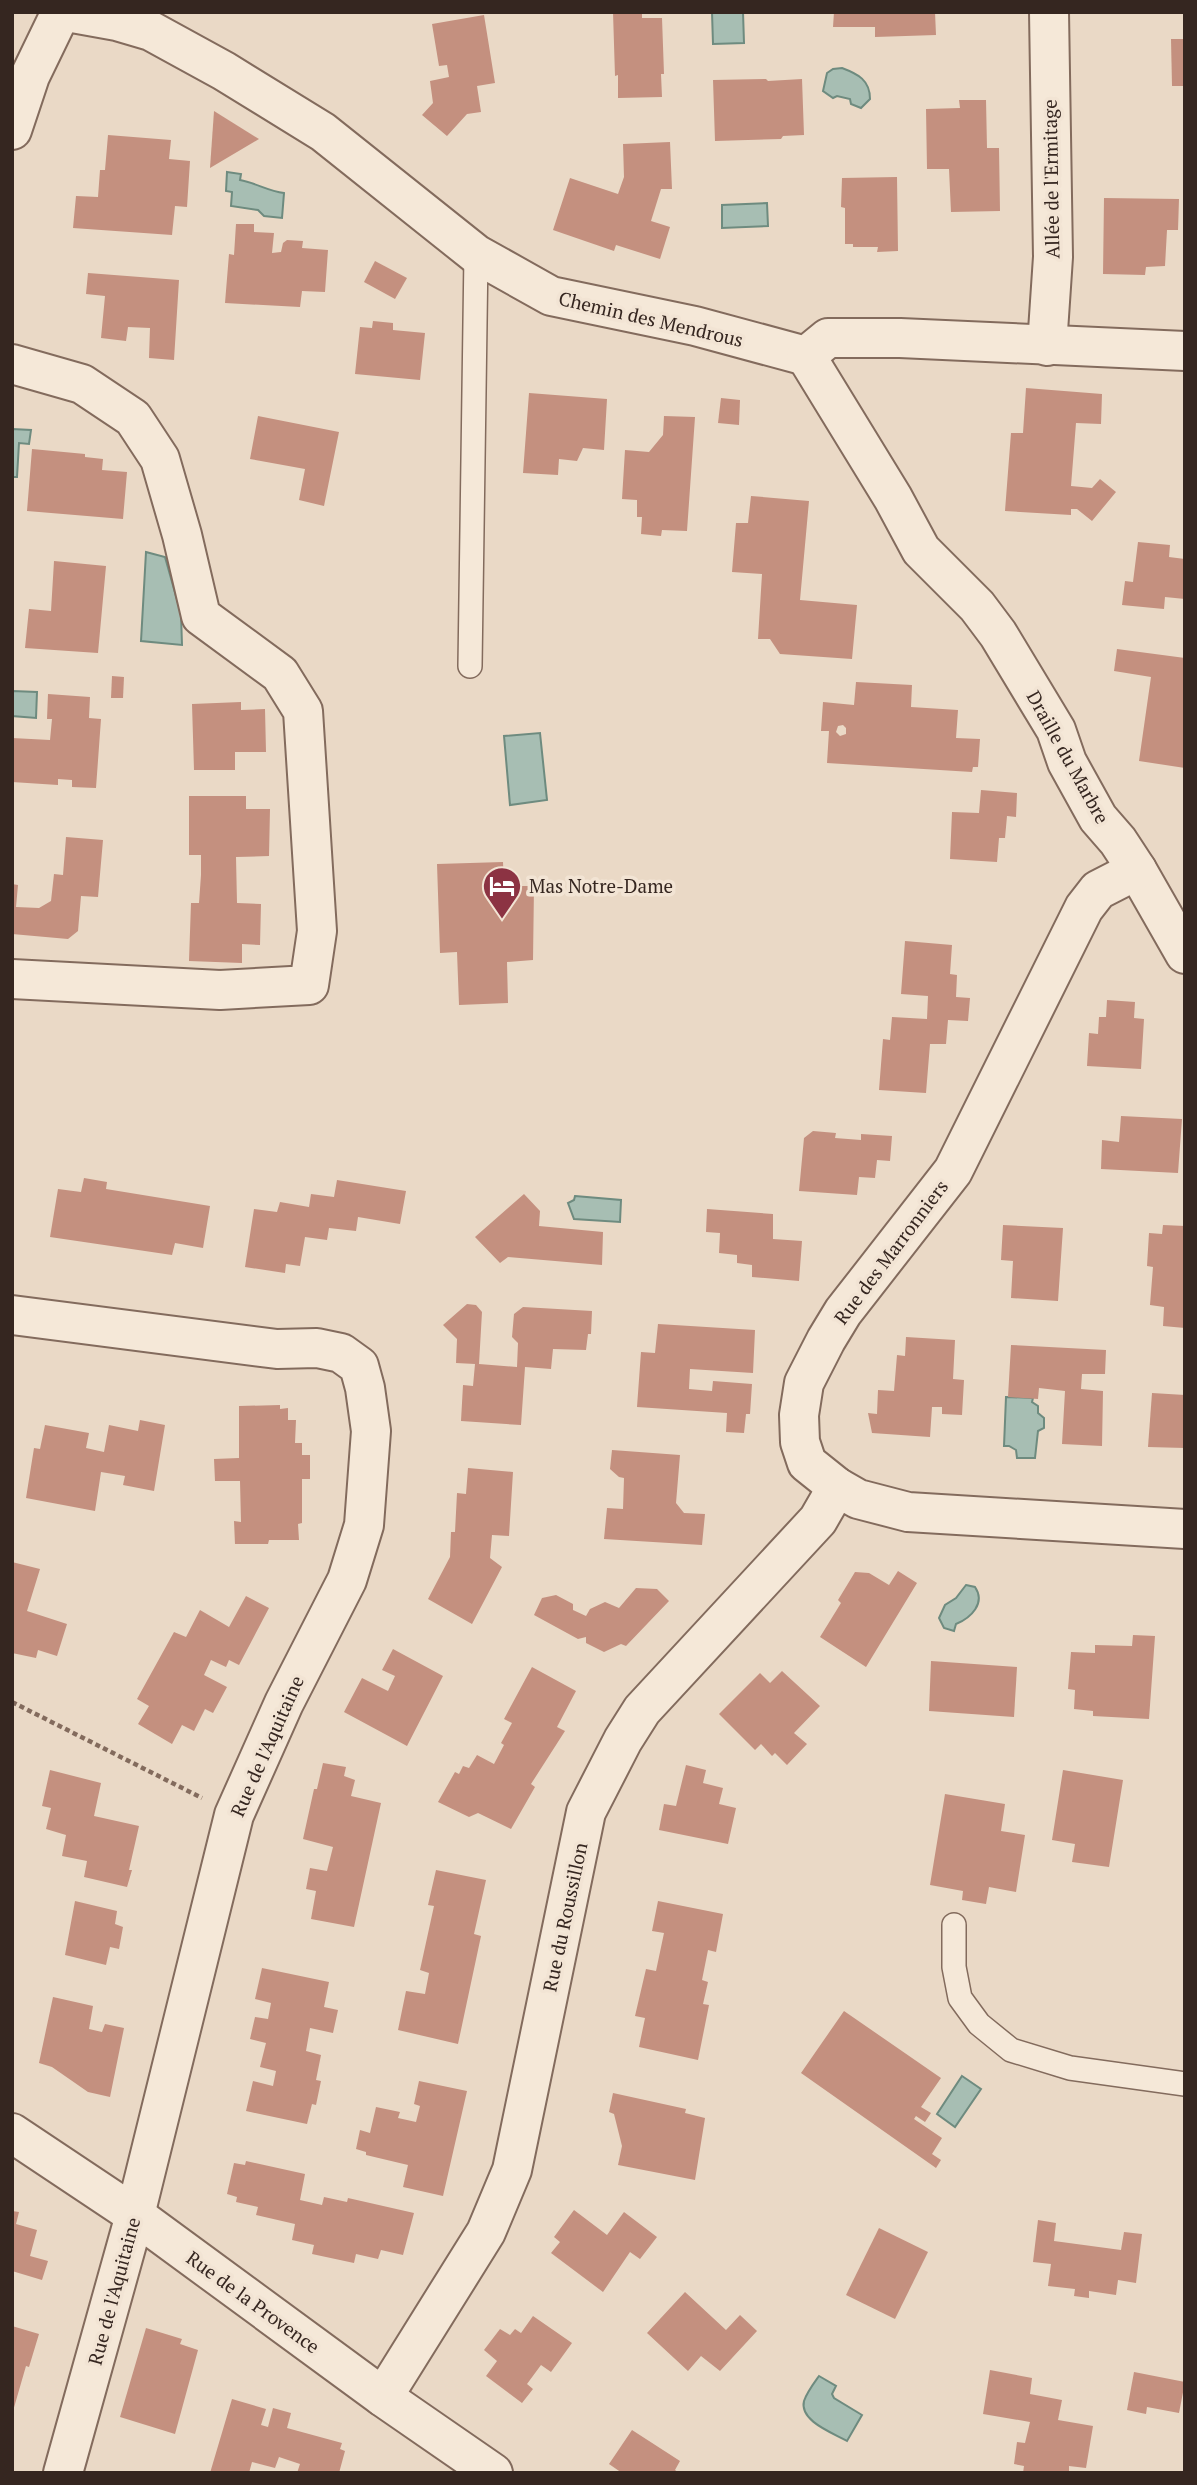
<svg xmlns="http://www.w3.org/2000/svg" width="1197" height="2485" viewBox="0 0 1197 2485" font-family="'PT Serif',serif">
<rect width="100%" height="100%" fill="#ead9c6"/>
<!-- water -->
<g fill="#a7beb3" stroke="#6e8b7f" stroke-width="2">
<path d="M712,12H743L744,43L713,44Z"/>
<path d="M842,68C858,74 870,80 870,99L861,108L851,104L850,99L837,96L833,98L823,91L827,73L833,69Z"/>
<path d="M227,172L241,174L240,180C256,183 268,191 284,193L282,218L264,216L258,210L231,206L232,192L226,191Z"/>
<path d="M767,203L768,226L722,228V205Z"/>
<path d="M12,429L31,430L29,444L19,443L17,477H12Z"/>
<path d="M146,552L165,557L181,614L182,645L141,641Z"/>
<path d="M12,691L37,692L36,718L12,716Z"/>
<path d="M540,733L547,800L510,805L504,736Z"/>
<path d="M575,1196L621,1200L620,1222L574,1219L568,1203L574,1200Z"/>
<path d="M1006,1397L1033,1398L1032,1402L1038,1406V1413L1044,1418V1428L1038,1431L1035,1458H1017L1016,1450L1009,1446H1004Z"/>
<path d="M966,1585L975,1587C986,1603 971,1618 956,1624L954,1631L944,1628L939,1618L945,1605L956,1598Z"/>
<path d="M962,2076L981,2089L955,2127L937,2114Z"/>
<path d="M819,2376L836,2386L832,2394L834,2398L862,2415L847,2441C833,2433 799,2421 804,2401C807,2392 814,2383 819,2376Z"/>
</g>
<!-- building -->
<g fill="#c4907f" fill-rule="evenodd">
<path d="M613,12H642V18H662L664,74H661L662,97L618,98V75L615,76Z"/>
<path d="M834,12H935L936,35L875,37V27H833Z"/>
<path d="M484,15L495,83L477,86L481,112L467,114L447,136L422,115L433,103L430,81L449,77L447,65L439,66L432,24Z"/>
<path d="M1171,39H1185V86H1172Z"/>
<path d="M766,79L768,81L802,79L804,135L783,136L781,139L715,141L713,80Z"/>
<path d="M959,100H986L987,148H999L1000,211L951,212L949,169H927L926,109L960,108Z"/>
<path d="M214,111L259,139L210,168Z"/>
<path d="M108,135L171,140L169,159L190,161L187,207L175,206L172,235L73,228L76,196L98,197L100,170H105Z"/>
<path d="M670,142L672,189H661L651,221L670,227L660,259L616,245L614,251L553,230L570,178L618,194L624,177L623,144Z"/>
<path d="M897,177L898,251L877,252L878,247H853V244H845V208L841,207L842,178Z"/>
<path d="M1104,198L1179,199L1178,230H1167L1165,266L1146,267L1145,275L1103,274Z"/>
<path d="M236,224H254V232L274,233L272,253L281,252L283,243L287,240L303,241L302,248L328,250L325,292L302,291L300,307L225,303L229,254L234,255Z"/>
<path d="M375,261L407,278L395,299L364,282Z"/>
<path d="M88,273L179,280L174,360L149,358L150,328L128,327L126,341L101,338L105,296L86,294Z"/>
<path d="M373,321L393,323V330L425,333L420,380L355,374L360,327L372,328Z"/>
<path d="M1026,388L1102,394L1101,424L1076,423L1071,486L1092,488L1100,479L1116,492L1092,521L1077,509H1071V515L1005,511L1011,433H1023Z"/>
<path d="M529,393L607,399L604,450L583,448L577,461L559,459L558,475L523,473Z"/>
<path d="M721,398L740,400L739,425L718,423Z"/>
<path d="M258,416L339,432L324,506L299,500L305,469L250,459Z"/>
<path d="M664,416L695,417L687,531L662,530L661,536L641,534L642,517H637V500L622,499L625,450L649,452L663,435Z"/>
<path d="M32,449L85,454V457L103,459L102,470L127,472L123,519L27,511Z"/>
<path d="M751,496L809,501L800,600L857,605L852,659L780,654L770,639H758L762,574L732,572L736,523H748Z"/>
<path d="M1138,542L1170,545L1169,557L1185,559V599L1165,597L1164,609L1122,605L1125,581L1133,582Z"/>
<path d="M54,561L106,566L98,653L25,648L29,609L51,611Z"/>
<path d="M1117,649L1185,658V768L1139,761L1151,677L1114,671Z"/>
<path d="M112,676L124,677L123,698H111Z"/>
<path d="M856,682L912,685L911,707L958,710L956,738L980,739L978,767H973L972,772L827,763L829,731H821L823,702L854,705ZM843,725L846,728V734L840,736L836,732L838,726Z"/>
<path d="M48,694L90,697L89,718L101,719L96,788L72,787V780L58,779V785L12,782V738L50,740L52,719H47Z"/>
<path d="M241,702V710L265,709L266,752H235V770H194L192,704Z"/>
<path d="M981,790L1017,793L1016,817L1007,816L1005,838H999L997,862L950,859L952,812L979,813Z"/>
<path d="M189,796H246V809H270L269,856L236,857L237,903L261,904L260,945L242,944V963L189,961L191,903H199L201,875V855H189Z"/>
<path d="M66,837L103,840L98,897L81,896L78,931L68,939L12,934V884L18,885L16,907L39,908L51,901L54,874L63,875Z"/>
<path d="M503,862L504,886H534L533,960L507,962L508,1003L459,1005L457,952L440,953L437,864Z"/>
<path d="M905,941L952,945L950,974L957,975L956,997L970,998L968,1021L948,1020L946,1044H930L926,1093L879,1090L883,1039L890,1040L892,1017L927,1019L928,996L901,994Z"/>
<path d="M1107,1000L1135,1002L1134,1018L1144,1019L1141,1069L1087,1066L1089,1033L1098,1034L1099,1017H1106Z"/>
<path d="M1121,1116L1182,1119L1178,1173L1101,1169L1102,1140L1119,1142Z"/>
<path d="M813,1131L836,1133L835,1138L861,1140V1134L892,1136L890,1161L877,1160L875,1178L859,1177L857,1195L799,1191L804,1138Z"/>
<path d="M84,1178L107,1182L106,1189L210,1206L203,1248L175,1243L172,1255L50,1237L58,1189L81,1192Z"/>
<path d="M337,1180L406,1191L400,1224L358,1217L356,1231L329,1228L327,1240L305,1237L300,1266L286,1264L285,1273L245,1267L254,1209L277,1212L280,1202L309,1207L311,1194L334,1197Z"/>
<path d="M524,1194L540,1211L539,1226L603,1232L602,1265L508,1257L500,1263L475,1237Z"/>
<path d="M707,1209L773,1214V1239L802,1241L799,1281L752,1277V1265L737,1263V1255L719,1253L720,1233L706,1232Z"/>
<path d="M1003,1225L1063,1228L1058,1301L1011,1298L1013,1261L1001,1260Z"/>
<path d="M1163,1225L1185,1226V1328L1163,1326L1164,1307L1150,1305L1153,1267L1147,1266L1149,1233L1162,1234Z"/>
<path d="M467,1304L476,1305L482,1312L479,1364L517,1367L518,1343L512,1337L514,1314L523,1307L592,1311L591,1334H588L586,1350L553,1349L551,1369L525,1367L521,1425L461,1421L463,1385L473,1386L475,1364L456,1363L457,1339L443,1325Z"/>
<path d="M658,1324L755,1330L753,1373L690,1369L689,1389L712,1391L713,1381L752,1384L750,1414H746L744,1433L726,1432L727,1413L637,1407L641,1352L655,1353Z"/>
<path d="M906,1337L955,1340L953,1379L964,1380L962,1415L942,1414V1407H932L930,1437L872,1433L868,1413L877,1414L878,1390L894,1391L897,1355L905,1356Z"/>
<path d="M1011,1345L1106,1350L1105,1374H1082L1081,1389L1103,1391L1102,1446L1062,1444L1065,1391L1039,1388L1038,1399L1008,1397Z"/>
<path d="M1152,1393L1185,1395V1448L1148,1447Z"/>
<path d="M280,1405V1409L288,1408V1420H296L295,1443H302V1455H310V1479H302V1523L298,1524L299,1540H269L268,1544H235L234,1521L241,1522L240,1481H215L214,1459L239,1458V1406Z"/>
<path d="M140,1420L165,1425L154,1491L123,1485L125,1476L101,1472L95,1511L26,1498L34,1448L40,1449L45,1425L89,1433L86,1448L104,1452L109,1425L138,1431Z"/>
<path d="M612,1450L680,1455L676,1503L684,1513L705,1514L702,1545L604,1539L607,1508L623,1509L624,1478L619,1477L610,1469Z"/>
<path d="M468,1468L513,1472L509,1536L492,1535L490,1558L502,1567L472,1624L428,1599L450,1557L451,1532H455L457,1493L466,1494Z"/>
<path d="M12,1562L40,1569L27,1611L67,1624L57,1656L38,1650L36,1658L12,1653Z"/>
<path d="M898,1571L917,1583L866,1667L820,1637L841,1603L838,1600L855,1572L869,1573L889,1585Z"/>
<path d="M636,1588L657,1589L669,1601L626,1646L621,1644L604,1652L586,1643V1637L578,1639L534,1615L542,1598L556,1595L573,1604V1610L586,1616L590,1609L605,1602L619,1608Z"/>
<path d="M246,1596L269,1608L239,1665L229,1660L226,1667L211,1660L204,1675L227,1687L213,1713L205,1709L194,1731L182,1725L172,1744L138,1724L149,1706L137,1699L174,1632L186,1637L200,1610L229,1627Z"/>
<path d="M1133,1635L1155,1636L1149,1719L1093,1716V1711L1074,1709L1075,1690L1068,1689L1071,1652L1095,1653V1645L1132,1646Z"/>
<path d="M393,1649L443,1676L407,1746L344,1712L362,1678L388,1691L395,1676L382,1670Z"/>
<path d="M931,1661L1017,1667L1014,1717L929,1711Z"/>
<path d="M532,1667L576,1691L557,1727L565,1731L531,1784L535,1787L511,1829L478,1813L469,1817L438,1802L455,1772L459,1774L463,1766L469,1768L477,1755L494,1764L504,1745L501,1743L512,1723L504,1719Z"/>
<path d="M782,1671L820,1706L794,1733L807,1744L787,1765L775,1753L772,1756L761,1744L755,1750L719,1714L760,1673L770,1683Z"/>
<path d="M323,1763L346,1767L344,1776L355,1780L351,1796L381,1803L354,1927L311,1919L316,1891L306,1889L310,1868L327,1871L333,1847L303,1839L314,1789H317Z"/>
<path d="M686,1765L706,1770L703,1783L723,1788L719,1804L736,1808L728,1844L659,1830L664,1804L676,1806Z"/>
<path d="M50,1770L101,1783L94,1816L139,1826L129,1870H132L127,1887L84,1877L87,1861L62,1856L66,1835L46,1829L51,1808L42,1806Z"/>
<path d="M1063,1770L1123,1780L1109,1867L1072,1862L1075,1844L1052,1840Z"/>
<path d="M945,1794L1005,1804L1001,1831L1025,1835L1016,1892L989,1887L986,1904L962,1900L963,1891L930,1885Z"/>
<path d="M436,1870L486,1880L474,1934L481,1936L458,2044L398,2030L406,1991L425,1994L429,1973L420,1970L434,1906L428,1905Z"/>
<path d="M75,1901L117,1911L115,1924L123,1927L119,1949L110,1947L106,1965L65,1955Z"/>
<path d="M658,1901L723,1914L716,1952L708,1950L702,1980L708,1982L703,2004L709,2005L698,2060L639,2047L645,2018L635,2016L646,1969L656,1971L664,1933L652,1931Z"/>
<path d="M262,1968L329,1982L324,2007L338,2010L333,2033L310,2028L306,2051L321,2055L316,2080L321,2081L316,2105L312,2104L307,2124L246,2111L253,2081L273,2086L276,2071L260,2067L266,2043L250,2039L255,2017L268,2019L271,2003L255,1999Z"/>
<path d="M53,1997L93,2006L89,2029L102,2032L105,2024L124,2028L110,2097L88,2092L52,2067L39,2063Z"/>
<path d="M844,2011L941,2078L921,2107L931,2113L925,2122L916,2116L914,2119L942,2138L932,2154L941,2160L936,2168L801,2073Z"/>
<path d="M419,2081L467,2091L443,2196L403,2187L408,2165L366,2155V2152L356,2149L360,2130L370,2133L376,2107L400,2112L398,2118L416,2122L420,2106L414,2104Z"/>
<path d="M613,2093L686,2109L685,2113L705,2118L695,2180L618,2165L622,2146L614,2114L609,2112Z"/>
<path d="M246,2161L305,2174L300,2200L322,2205L324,2197L347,2202L348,2198L414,2213L403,2255L381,2250L378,2259L356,2254L354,2263L312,2254L314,2245L292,2240L295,2224L256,2215L258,2207L236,2202L237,2197L227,2194L234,2163L245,2165Z"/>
<path d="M574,2210L607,2235L624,2212L657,2237L640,2259L630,2252L603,2292L551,2253L560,2242L554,2237Z"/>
<path d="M12,2211L19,2212L16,2224L37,2230L30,2256L48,2261L42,2280L12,2271Z"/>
<path d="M1038,2220L1056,2223L1054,2241L1121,2250L1124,2232L1142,2234L1136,2283L1118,2280L1116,2295L1089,2291V2298L1074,2296L1075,2289L1048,2286L1051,2264L1033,2262Z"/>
<path d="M879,2228L928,2252L895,2319L846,2295Z"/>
<path d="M685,2292L726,2330L740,2315L757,2331L720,2371L701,2356L688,2371L647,2333Z"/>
<path d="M533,2316L572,2343L551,2372L541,2365L527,2384L533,2389L522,2403L486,2376L497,2361L484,2350L500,2329L510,2335L515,2329L521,2333Z"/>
<path d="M12,2326L39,2334L29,2367L26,2366L13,2411Z"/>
<path d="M146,2328L182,2339L180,2344L198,2350L175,2434L120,2417Z"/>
<path d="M990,2370L1032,2378L1030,2394L1062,2400L1058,2420L1093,2426L1086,2468L1069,2466V2473H1023L1024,2466L1014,2464L1017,2442L1025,2443L1030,2422L983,2414Z"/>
<path d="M1134,2372L1185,2382L1179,2413L1147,2407L1146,2414L1127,2410Z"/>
<path d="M232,2399L266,2409L261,2425L268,2427L273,2408L291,2413L287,2428L342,2443L340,2449L345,2451L339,2473H297L300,2464L279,2457L275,2468L252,2462L249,2473H210Z"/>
<path d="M632,2430L680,2461L675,2470L679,2473H622L609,2464Z"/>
</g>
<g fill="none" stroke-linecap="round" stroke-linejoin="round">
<!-- lane casing -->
<g stroke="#836b5d" stroke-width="26">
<g id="lane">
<path d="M470,666L476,254"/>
<path d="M954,1925V1967L960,1998L979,2024L1011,2050L1070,2068L1185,2084"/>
</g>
</g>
<!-- street casing -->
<g stroke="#836b5d" stroke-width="42">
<g id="street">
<path d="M67,12L117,21L151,31L224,71L323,132L476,254L551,296L695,326L806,356L828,338H900L1185,351"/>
<path d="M12,130L30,76L61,12"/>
<path d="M1047,346L1053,257L1049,12"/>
<path d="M806,356L893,498L921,550L977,606L998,634L1056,730L1067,762L1098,818L1118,841L1137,870L1185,954"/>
<path d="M12,364L82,384L133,418L160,459L182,535L201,616L280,674L303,711L317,931L309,985L220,990L12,979"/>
<path d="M1137,870L1098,890L1084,908L953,1171L843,1312L826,1340L804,1383L799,1415L800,1442L807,1463L837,1487L858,1499L908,1512L1185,1529"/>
<path d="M12,1315L277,1349L317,1348L341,1353L359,1366L365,1388L371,1431L364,1525L347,1580L284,1703L234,1815L135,2215L63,2473"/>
<path d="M12,2133L135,2215L383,2397L493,2473"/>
<path d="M383,2397L486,2232L512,2170L586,1812L623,1740L642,1710L818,1520L837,1487"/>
</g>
</g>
<!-- path -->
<path stroke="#836b5d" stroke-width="4.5" stroke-dasharray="5 3.5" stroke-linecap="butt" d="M12,1702L202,1798"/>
<!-- lane -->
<use href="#lane" stroke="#f5e8d8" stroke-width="23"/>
<!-- street -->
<use href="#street" stroke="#f5e8d8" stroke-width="38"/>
</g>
<!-- icons -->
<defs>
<g id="hotel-pin" transform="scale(2.0125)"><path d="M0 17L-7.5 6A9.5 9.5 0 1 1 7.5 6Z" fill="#8c3343" stroke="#f2e4d4"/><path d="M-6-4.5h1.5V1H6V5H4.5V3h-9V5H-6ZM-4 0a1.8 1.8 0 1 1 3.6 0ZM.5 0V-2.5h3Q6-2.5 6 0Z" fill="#fff"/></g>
</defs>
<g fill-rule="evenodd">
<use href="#hotel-pin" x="502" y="886"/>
</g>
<g text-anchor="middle" stroke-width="7" stroke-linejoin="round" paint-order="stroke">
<!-- street labels -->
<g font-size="19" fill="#352620" stroke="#f2e4d4">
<text transform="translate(1051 179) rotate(-91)" y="7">Allée de l'Ermitage</text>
<text transform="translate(651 319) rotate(13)" y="7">Chemin des Mendrous</text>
<text transform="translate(1068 757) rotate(61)" y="7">Draille du Marbre</text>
<text transform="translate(891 1252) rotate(-53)" y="7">Rue des Marronniers</text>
<text transform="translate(267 1746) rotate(-66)" y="7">Rue de l'Aquitaine</text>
<text transform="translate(565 1917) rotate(-78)" y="7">Rue du Roussillon</text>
<text transform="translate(114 2291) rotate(-75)" y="7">Rue de l'Aquitaine</text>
<text transform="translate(253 2302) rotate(36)" y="7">Rue de la Provence</text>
</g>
<!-- poi labels -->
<g font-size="19" fill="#352620" stroke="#f2e4d4" text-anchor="start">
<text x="529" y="893">Mas Notre-Dame</text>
</g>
</g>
<!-- border -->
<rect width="1197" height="2485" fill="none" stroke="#352620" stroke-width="28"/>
</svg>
